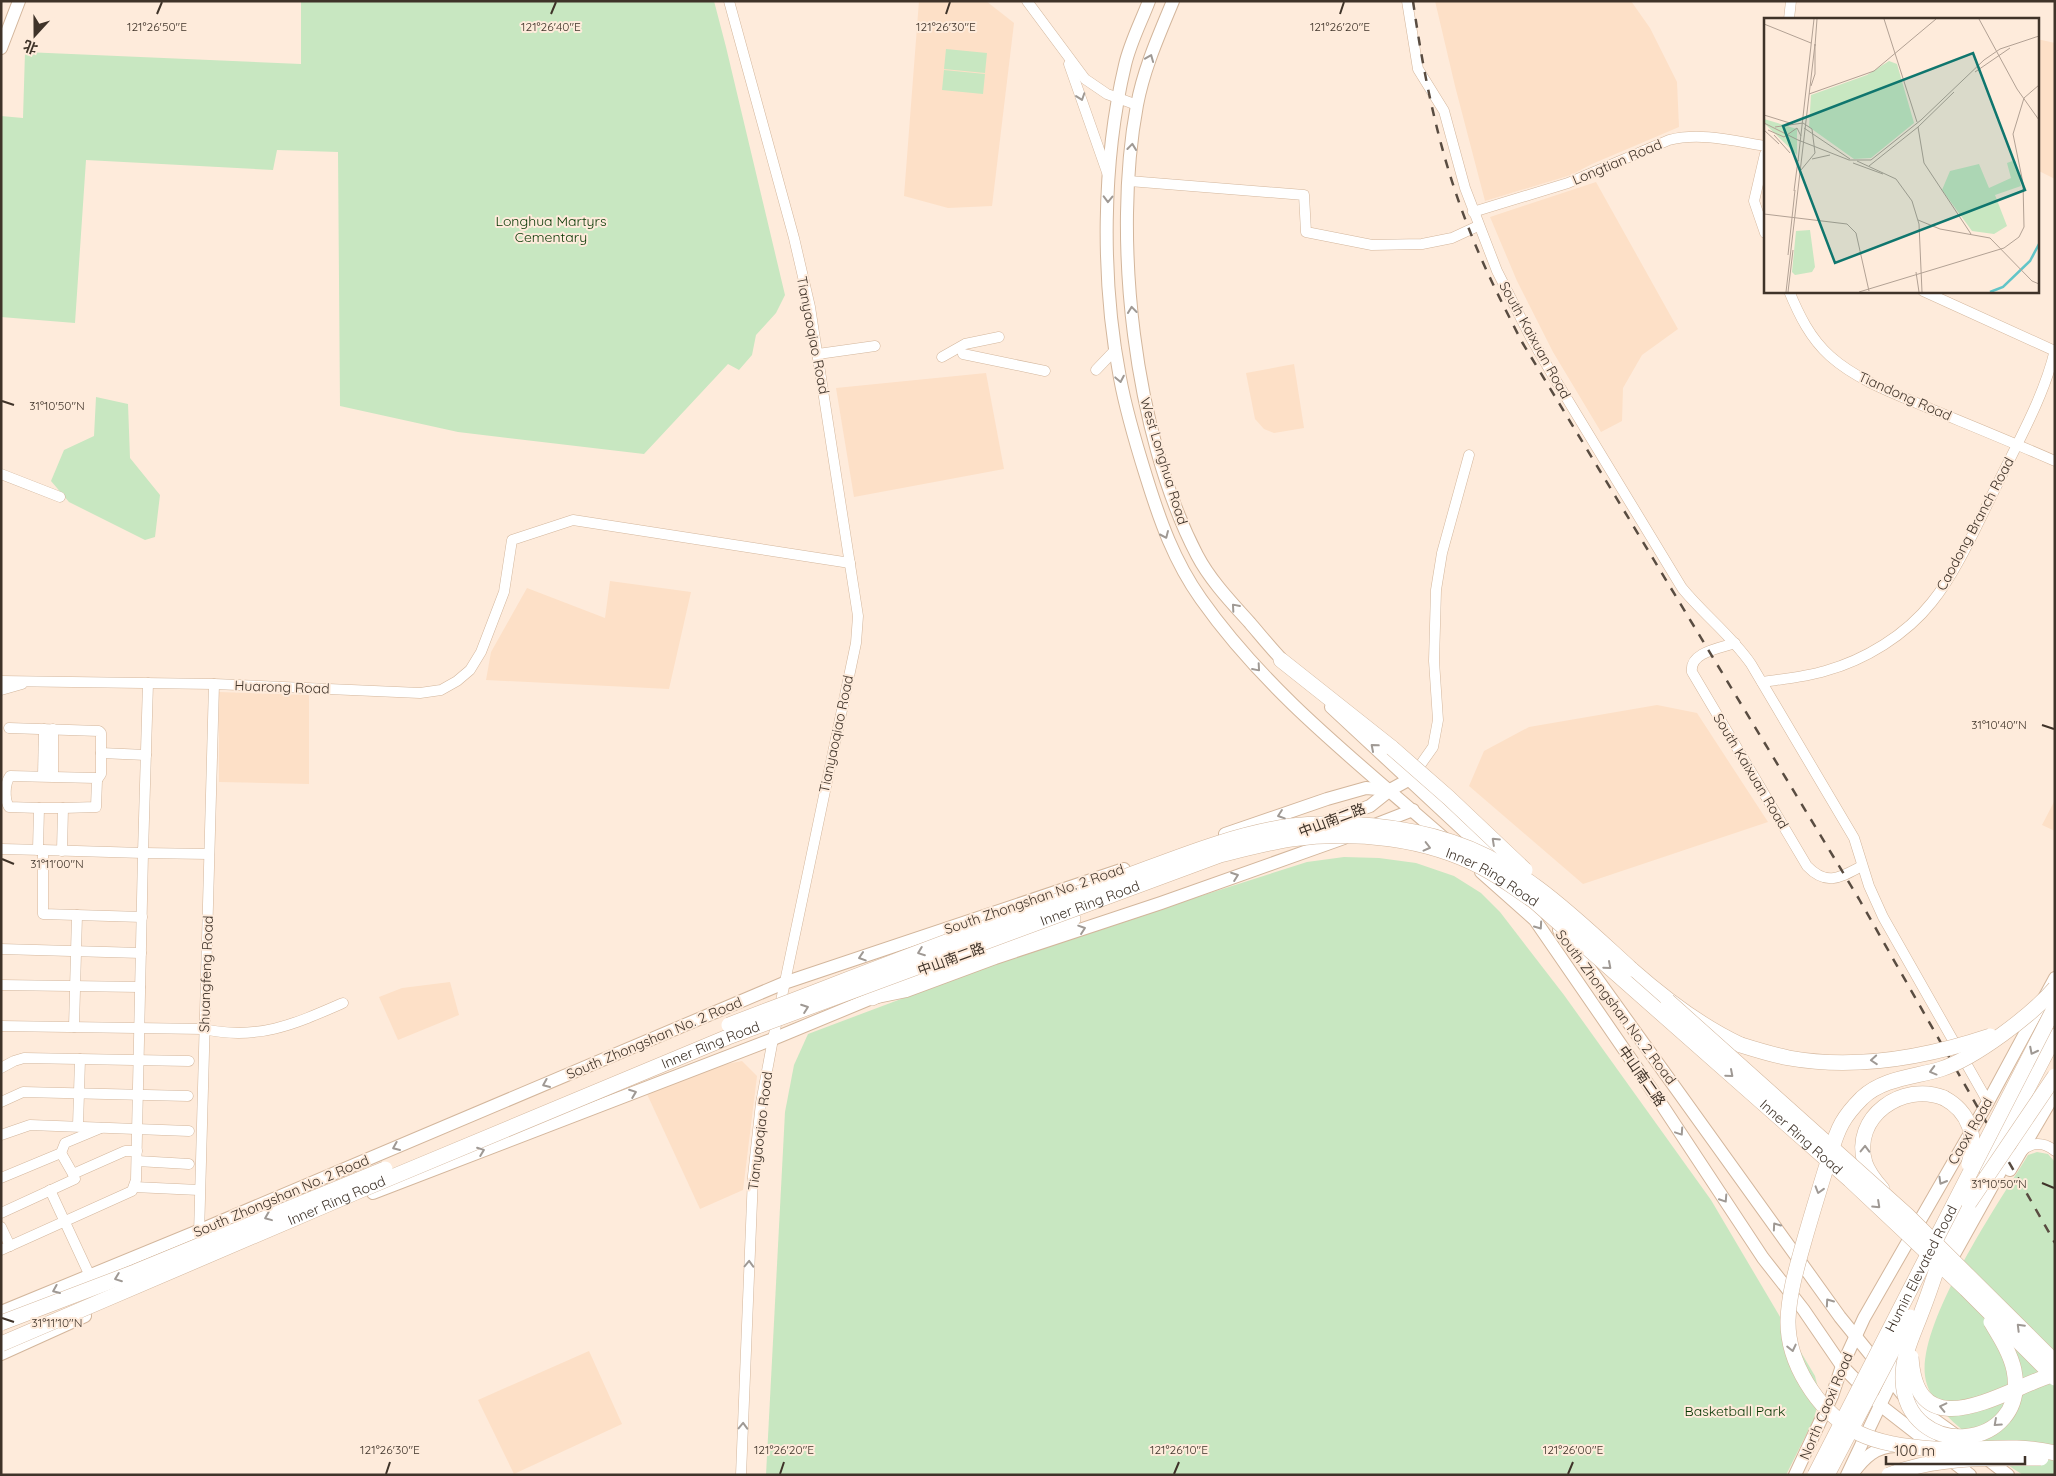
<svg xmlns="http://www.w3.org/2000/svg" width="2056" height="1476" viewBox="0 0 2056 1476" font-family="Quicksand,'Noto Sans SC',sans-serif">
<rect width="100%" height="100%" fill="#feebdb"/>
<!-- built -->
<g fill="#fde0c7">
<path d="M919,1H986L1014,23L992,206L948,208L904,196Z"/>
<path d="M1435,1H1631L1650,28L1677,82L1679,127L1592,164L1571,175L1485,201L1455,86Z"/>
<path d="M2037,39L2055,43V179L2037,170Z"/>
<path d="M1596,182L1678,329L1642,355L1623,388L1622,421L1601,432L1553,352L1517,281L1490,217Z"/>
<path d="M1294,364L1304,428L1274,433L1264,429L1255,419L1246,373Z"/>
<path d="M986,373L1004,469L854,497L836,388Z"/>
<path d="M610,581L691,592L669,689L486,680L491,652L527,588L605,618Z"/>
<path d="M219,692L309,695V784L219,782Z"/>
<path d="M1657,705L1697,713L1768,822L1583,884L1469,786L1484,751L1529,727Z"/>
<path d="M2055,800V831L2042,825Z"/>
<path d="M450,982L459,1015L398,1040L379,997L402,988Z"/>
<path d="M742,1061L757,1076L743,1190L700,1209L647,1094L717,1066Z"/>
<path d="M589,1351L622,1424L514,1474L478,1400Z"/>
</g>
<!-- green -->
<g fill="#c8e7c1">
<path d="M301,1H714L726,47L785,295L776,313L756,335L752,355L739,370L728,364L644,454L458,432L340,406L338,152L277,150L273,170L86,160L75,323L1,317V116L23,118L25,52L301,64Z"/>
<path d="M946,49L987,53L985,73L944,69Z"/>
<path d="M944,70L985,74L983,94L942,90Z"/>
<path d="M96,397L128,404L130,458L160,495L155,537L145,540L69,502L51,481L64,450L94,436Z"/>
<path d="M1344,857L1379,858L1416,863L1454,876L1481,893L1500,912L1564,995L1711,1200L1815,1376L1819,1392L1815,1417L1786,1475H766L785,1112L794,1065L808,1034L1031,950L1307,862Z"/>
<path d="M2037,1152L2048,1154L2055,1162V1475C2045,1475 2033,1476 2024,1475C2017,1473 1981,1444 1972,1437C1953,1424 1928,1400 1925,1376C1918,1321 1998,1204 2028,1155Z"/>
</g>
<g fill="none" stroke-linecap="round" stroke-linejoin="round">
<!-- minor casing -->
<g stroke="#d3b69c" stroke-width="11">
<g id="minor">
<path d="M729,1L794,238L810,307L858,616L856,643L773,1039L761,1103L753,1176L741,1475"/>
<path d="M1027,1L1085,79L1107,94L1137,105"/>
<path d="M1407,1L1418,69L1444,111L1465,188L1497,271L1531,338L1552,374L1682,588C1704,615 1731,635 1751,664L1854,838L1869,886L1883,917L1988,1102"/>
<path d="M1789,19L1791,1"/>
<path d="M1069,64L1108,175"/>
<path d="M1765,154L1754,201L1765,233"/>
<path d="M1129,181L1304,195L1306,232L1372,245L1422,244L1452,238L1478,226"/>
<path d="M1473,212L1568,183L1669,140C1700,132 1734,141 1765,146"/>
<path d="M1789,291C1799,315 1810,338 1830,356C1858,381 1896,394 1931,409C1972,426 2014,443 2055,461"/>
<path d="M1923,291L2055,351"/>
<path d="M818,354L875,346"/>
<path d="M963,354L1045,371"/>
<path d="M942,357L965,344L999,337"/>
<path d="M1096,370L1116,349"/>
<path d="M1,474L60,497"/>
<path d="M1735,643C1721,648 1689,652 1692,672L1807,866C1827,887 1841,877 1862,866"/>
<path d="M1,681L214,684L420,693L441,690L457,681L470,670L481,652L504,592L512,540L573,520L850,563"/>
<path d="M1762,682C1783,679 1805,677 1825,671C1865,660 1906,635 1932,602C1958,570 1979,520 1998,483C2019,440 2044,396 2055,350"/>
<path d="M1,690L22,684"/>
<path d="M9,728L99,731L101,733V774L97,780"/>
<path d="M101,753L146,755"/>
<path d="M1414,774L1433,747L1438,720L1434,661L1436,590L1442,553L1469,455"/>
<path d="M43,776L44,729"/>
<path d="M53,776V729"/>
<path d="M39,808L9,807C4,799 5,783 10,776L96,778L97,780L96,807L63,808"/>
<path d="M2,849L43,850"/>
<path d="M38,850L39,808H63L62,851"/>
<path d="M142,917L43,914V850L143,853L148,683"/>
<path d="M1,949L141,953"/>
<path d="M1,985L140,987"/>
<path d="M1,1026L204,1029C257,1041 295,1024 343,1003"/>
<path d="M74,1027L77,915"/>
<path d="M1,1068L14,1061L24,1058L189,1061"/>
<path d="M1,1102L23,1092L188,1096"/>
<path d="M78,1126L80,1059"/>
<path d="M1,1135L30,1125L189,1131"/>
<path d="M2021,1152C2031,1142 2043,1141 2055,1151"/>
<path d="M61,1153L65,1143L101,1128"/>
<path d="M137,1161L189,1164"/>
<path d="M1,1178L61,1153L73,1174"/>
<path d="M134,1187L199,1190"/>
<path d="M50,1190L90,1276"/>
<path d="M1,1213L75,1179L73,1174L125,1151H137"/>
<path d="M1,1227L10,1246"/>
<path d="M199,1235L214,684"/>
<path d="M1,1250L132,1191L136,1180L143,853L209,854"/>
</g>
</g>
<!-- major casing -->
<g stroke="#d3b69c" stroke-width="14">
<g id="major">
<path d="M1149,1C1141,22 1130,43 1125,65C1102,162 1101,279 1120,378C1126,411 1136,444 1146,476C1160,521 1174,561 1201,599C1268,694 1360,764 1446,840"/>
<path d="M1173,1C1159,35 1144,68 1137,105C1112,238 1134,434 1197,555C1210,580 1231,602 1250,623C1262,637 1274,652 1287,665"/>
<path d="M1,48L19,1"/>
<path d="M1331,707L1490,855"/>
<path d="M1326,822L1370,806L1390,790L1410,779"/>
<path d="M1372,826L1413,810"/>
<path d="M1225,834L1327,799L1366,788L1390,790"/>
<path d="M1481,872L1535,920L1652,1090L1763,1258L1803,1309L1842,1366L1880,1405L1970,1475"/>
<path d="M1559,930L1580,955L1840,1317L1908,1401L1954,1434"/>
<path d="M2010,1170L2055,1093"/>
<path d="M373,1193L773,1039L872,998L906,991L995,958L1161,903L1344,838"/>
<path d="M1947,1267L2010,1154"/>
<path d="M1,1312L198,1231L784,983L1124,869"/>
<path d="M1,1354L85,1316"/>
<path d="M1982,1455L2008,1475"/>
<path d="M1853,1473C1864,1458 1876,1446 1896,1446"/>
<path d="M1795,1475L1832,1396L1842,1366L1864,1318L1988,1102L2055,978"/>
<path d="M1847,1475L1903,1357"/>
</g>
</g>
<!-- highway casing -->
<g stroke="#d3b69c" stroke-width="16">
<g id="highway">
<path d="M1281,660L1392,748"/>
<path d="M1631,969C1665,999 1700,1026 1741,1045"/>
<path d="M872,998L906,982L1073,919"/>
<path d="M1986,1168L2055,1036"/>
<path d="M1882,1189C1876,1182 1868,1172 1865,1163C1851,1117 1903,1081 1944,1098"/>
<path d="M1941,1256L1975,1191"/>
</g>
</g>
<!-- minor -->
<use href="#minor" stroke="#fff" stroke-width="10"/>
<!-- major -->
<use href="#major" stroke="#fff" stroke-width="12"/>
<!-- highway -->
<use href="#highway" stroke="#fff" stroke-width="15"/>
<!-- rail -->
<path stroke="#594c41" stroke-width="2.5" stroke-dasharray="9 9" stroke-linecap="butt" d="M1413,1C1424,79 1440,156 1469,229C1484,268 1503,305 1522,342L1859,899L2055,1243"/>
<!-- highway-bridge casing -->
<g stroke="#d3b69c" stroke-width="16" stroke-linecap="butt">
<g id="highway-bridge">
<path d="M1392,748L1449,798L1525,870"/>
<path d="M2055,988C2032,1015 1975,1058 1941,1069C1915,1077 1883,1078 1862,1098C1855,1105 1847,1114 1842,1123C1834,1137 1831,1153 1826,1168C1818,1194 1810,1220 1803,1245C1796,1270 1789,1294 1788,1320C1787,1362 1817,1409 1853,1430C1873,1442 1900,1446 1922,1448C1967,1453 2011,1442 2055,1453"/>
<path d="M1668,1001L1907,1215L2055,1362"/>
<path d="M729,1025C855,977 981,927 1108,883C1167,862 1228,835 1291,826C1341,820 1404,826 1452,842C1523,865 1577,920 1631,969"/>
<path d="M1741,1045C1757,1050 1773,1055 1789,1058C1856,1070 1927,1057 1990,1036"/>
<path d="M1944,1098C1970,1112 1977,1137 1969,1164"/>
<path d="M1969,1203L2055,1076"/>
<path d="M1941,1256C1935,1275 1929,1293 1922,1311C1914,1333 1902,1355 1903,1380C1906,1462 2030,1452 2014,1370C2010,1352 2000,1337 1991,1322"/>
<path d="M1,1323L135,1272L385,1169"/>
<path id="s1" d="M1,1344L361,1190L728,1037L1220,855C1244,849 1267,843 1291,839C1354,830 1427,838 1483,868C1501,877 1517,890 1534,901L1850,1180L1966,1289L2055,1378"/>
<path d="M1911,1357C1917,1453 2006,1388 2055,1374"/>
<path id="s2" d="M1815,1475L2055,1007"/>
<path d="M1827,1475L1910,1317"/>
<path d="M1889,1475C1936,1456 1991,1458 2041,1458"/>
</g>
</g>
<!-- highway-bridge -->
<use href="#highway-bridge" stroke="#fff" stroke-width="15"/>
</g>
<!-- one-way arrows -->
<defs><path id="oneway-chevron" d="M-2-3.5L2.5 0L-2 3.5" fill="none" stroke-width="1.6" stroke-linecap="round" stroke-linejoin="round" transform="scale(1.25)"/></defs>
<g stroke="#9f9994">
<use href="#oneway-chevron" transform="translate(1150 58) rotate(-68)"/>
<use href="#oneway-chevron" transform="translate(1081 97) rotate(71)"/>
<use href="#oneway-chevron" transform="translate(1132 147) rotate(-84)"/>
<use href="#oneway-chevron" transform="translate(1108 199) rotate(91)"/>
<use href="#oneway-chevron" transform="translate(1132 310) rotate(-96)"/>
<use href="#oneway-chevron" transform="translate(1120 379) rotate(79)"/>
<use href="#oneway-chevron" transform="translate(1165 535) rotate(66)"/>
<use href="#oneway-chevron" transform="translate(1235 607) rotate(-131)"/>
<use href="#oneway-chevron" transform="translate(1257 668) rotate(49)"/>
<use href="#oneway-chevron" transform="translate(1374 747) rotate(-139)"/>
<use href="#oneway-chevron" transform="translate(1281 815) rotate(161)"/>
<use href="#oneway-chevron" transform="translate(1495 841) rotate(-137)"/>
<use href="#oneway-chevron" transform="translate(1427 847) rotate(14)"/>
<use href="#oneway-chevron" transform="translate(1235 876) rotate(-20)"/>
<use href="#oneway-chevron" transform="translate(1539 926) rotate(55)"/>
<use href="#oneway-chevron" transform="translate(1082 929) rotate(-19)"/>
<use href="#oneway-chevron" transform="translate(921 952) rotate(159)"/>
<use href="#oneway-chevron" transform="translate(862 957) rotate(162)"/>
<use href="#oneway-chevron" transform="translate(1608 966) rotate(41)"/>
<use href="#oneway-chevron" transform="translate(805 1008) rotate(-20)"/>
<use href="#oneway-chevron" transform="translate(2033 1051) rotate(117)"/>
<use href="#oneway-chevron" transform="translate(1874 1060) rotate(176)"/>
<use href="#oneway-chevron" transform="translate(1933 1071) rotate(165)"/>
<use href="#oneway-chevron" transform="translate(1730 1074) rotate(41)"/>
<use href="#oneway-chevron" transform="translate(546 1084) rotate(157)"/>
<use href="#oneway-chevron" transform="translate(633 1093) rotate(-21)"/>
<use href="#oneway-chevron" transform="translate(1680 1132) rotate(56)"/>
<use href="#oneway-chevron" transform="translate(396 1147) rotate(157)"/>
<use href="#oneway-chevron" transform="translate(1865 1149) rotate(-89)"/>
<use href="#oneway-chevron" transform="translate(481 1151) rotate(-21)"/>
<use href="#oneway-chevron" transform="translate(1942 1181) rotate(120)"/>
<use href="#oneway-chevron" transform="translate(1819 1190) rotate(107)"/>
<use href="#oneway-chevron" transform="translate(1724 1199) rotate(57)"/>
<use href="#oneway-chevron" transform="translate(1877 1205) rotate(43)"/>
<use href="#oneway-chevron" transform="translate(268 1217) rotate(158)"/>
<use href="#oneway-chevron" transform="translate(1776 1226) rotate(-125)"/>
<use href="#oneway-chevron" transform="translate(749 1264) rotate(-88)"/>
<use href="#oneway-chevron" transform="translate(118 1278) rotate(159)"/>
<use href="#oneway-chevron" transform="translate(56 1290) rotate(157)"/>
<use href="#oneway-chevron" transform="translate(1829 1302) rotate(-125)"/>
<use href="#oneway-chevron" transform="translate(2020 1327) rotate(-135)"/>
<use href="#oneway-chevron" transform="translate(1792 1348) rotate(77)"/>
<use href="#oneway-chevron" transform="translate(1943 1407) rotate(-167)"/>
<use href="#oneway-chevron" transform="translate(1997 1423) rotate(138)"/>
<use href="#oneway-chevron" transform="translate(743 1426) rotate(-88)"/>
</g>
<!-- ticks -->
<path fill="none" stroke="#3f3329" stroke-width="2" d="M157,14L162,2M551,14L556,2M946,14L950,2M1340,14L1344,2M2,401L14,405M2042,725L2054,729M2,859L14,864M2042,1183L2054,1188M2,1318L14,1322M386,1474L390,1462M780,1474L784,1462M1174,1474L1179,1462M1568,1474L1573,1462"/>
<g text-anchor="middle" stroke-width="4" stroke-linejoin="round" paint-order="stroke">
<!-- street labels -->
<g font-size="14" fill="#3f3329" stroke="#feebdb">
<text transform="translate(1617 162) rotate(-23)" y="5">Longtian Road</text>
<text transform="translate(813 335) rotate(79)" y="5">Tianyaoqiao Road</text>
<text transform="translate(1535 340) rotate(61)" y="5">South Kaixuan Road</text>
<text transform="translate(1905 396) rotate(24)" y="5">Tiandong Road</text>
<text transform="translate(1164 461) rotate(73)" y="5">West Longhua Road</text>
<text transform="translate(1975 524) rotate(-62)" y="5">Caodong Branch Road</text>
<text transform="translate(282 687) rotate(2)" y="5">Huarong Road</text>
<text transform="translate(836 734) rotate(-78)" y="5">Tianyaoqiao Road</text>
<text transform="translate(1751 771) rotate(59)" y="5">South Kaixuan Road</text>
<text transform="translate(1332 820) rotate(-21)" y="5">中山南二路</text>
<text dy="5" stroke="none"><textPath href="#s1" startOffset="1596">Inner Ring Road</textPath></text>
<text transform="translate(1034 899) rotate(-19)" y="5">South Zhongshan No. 2 Road</text>
<text dy="5" stroke="none"><textPath href="#s1" startOffset="1175">Inner Ring Road</textPath></text>
<text transform="translate(951 959) rotate(-20)" y="5">中山南二路</text>
<text transform="translate(206 974) rotate(-88)" y="5">Shuangfeng Road</text>
<text transform="translate(1616 1007) rotate(53)" y="5">South Zhongshan No. 2 Road</text>
<text transform="translate(654 1038) rotate(-23)" y="5">South Zhongshan No. 2 Road</text>
<text dy="5" stroke="none"><textPath href="#s1" startOffset="770">Inner Ring Road</textPath></text>
<text transform="translate(1642 1076) rotate(55)" y="5">中山南二路</text>
<text transform="translate(760 1131) rotate(-83)" y="5">Tianyaoqiao Road</text>
<text transform="translate(1970 1131) rotate(-60)" y="5">Caoxi Road</text>
<text dy="5" stroke="none"><textPath href="#s1" startOffset="2001">Inner Ring Road</textPath></text>
<text transform="translate(281 1196) rotate(-23)" y="5">South Zhongshan No. 2 Road</text>
<text dy="5" stroke="none"><textPath href="#s1" startOffset="365">Inner Ring Road</textPath></text>
<text dy="5" stroke="none"><textPath href="#s2" startOffset="232">Humin Elevated Road</textPath></text>
<text transform="translate(1826 1406) rotate(-67)" y="5">North Caoxi Road</text>
</g>
<!-- park labels -->
<g font-size="14" fill="#053500" stroke="#feebdb">
<text x="551" y="226">Longhua Martyrs<tspan x="551" dy="16">Cementary</tspan></text>
<text x="1735" y="1416">Basketball Park</text>
</g>
</g>
<!-- overview -->
<g transform="translate(1764 18)">
<rect width="275" height="275" fill="#feebdb"/>
<path d="M125,43L133,46L150,105L107,140L90,141L45,109L47,77L103,57ZM0,101L33,111V137L0,105ZM251,142L257,168L231,177L243,208L230,216L208,213L178,172L186,153L215,146L225,170L247,160L243,145ZM46,212L51,249L48,254L31,257L28,254L32,213Z" fill="#c8e7c1"/>
<path fill="none" stroke="#62c5c8" stroke-width="2.5" d="M226,274L239,269L266,243L275,226"/>
<path fill="none" stroke="#b2a194" stroke-width="1" d="M120,1L153,104M215,1L253,71L275,102M0,6L47,25M51,28L53,1M211,54L246,30M47,68L51,56V26M45,76L110,53L172,1M0,97L29,106M0,105L34,122L85,142H107L157,102L220,42L236,31L275,18M11,109L39,105L48,111L51,135L37,152M154,109L160,145L207,216M40,110L86,141M0,112L15,126M4,112L20,119L33,110L37,118M10,117L26,135M48,141L66,137M34,143L50,1M93,143L132,161L148,183L155,206L158,274M89,145L119,156M105,148L154,109L190,74M30,173L34,142M0,196L83,206L92,215L105,273M154,202L176,211L226,220L268,263L275,266M24,237L31,172M152,254L155,274M22,274L51,26M24,274L29,232M95,274L240,230L255,219L260,209L259,165L249,116L260,80L275,67"/>
<path fill="#0f766e" fill-opacity="0.15" stroke="#0f766e" stroke-width="2.5" d="M209,35L261,172L71,245L19,108Z"/>
<rect width="275" height="275" fill="none" stroke="#3f3329" stroke-width="2.5"/>
</g>
<g font-size="12" text-anchor="middle" fill="#3f3329" stroke="#feebdb" stroke-width="4" stroke-linejoin="round" paint-order="stroke">
<text x="157" y="31">121°26'50"E</text>
<text x="551" y="31">121°26'40"E</text>
<text x="946" y="31">121°26'30"E</text>
<text x="1340" y="31">121°26'20"E</text>
<text x="57" y="410">31°10'50"N</text>
<text x="1999" y="729">31°10'40"N</text>
<text x="57" y="868">31°11'00"N</text>
<text x="1999" y="1188">31°10'50"N</text>
<text x="57" y="1327">31°11'10"N</text>
<text x="390" y="1454">121°26'30"E</text>
<text x="784" y="1454">121°26'20"E</text>
<text x="1179" y="1454">121°26'10"E</text>
<text x="1573" y="1454">121°26'00"E</text>
</g>
<!-- border -->
<rect width="2056" height="1476" fill="none" stroke="#3f3329" stroke-width="5"/>
<!-- north arrow -->
<g transform="translate(35 35) rotate(201)" stroke="#feebdb" stroke-width="4" paint-order="stroke">
<path d="M0-4L9 19L0 12L-9 19Z" fill="#3f3329"/>
<text y="-8" font-size="14" font-weight="bold" text-anchor="middle" fill="#3f3329">北</text>
</g>
<!-- scale -->
<path d="M1886 1456v8h139v-8" fill="none" stroke="#3f3329" stroke-width="2.5"/>
<text x="1894" y="1456" font-size="15" fill="#3f3329" stroke="#feebdb" stroke-width="4" paint-order="stroke">100 m</text>
</svg>
